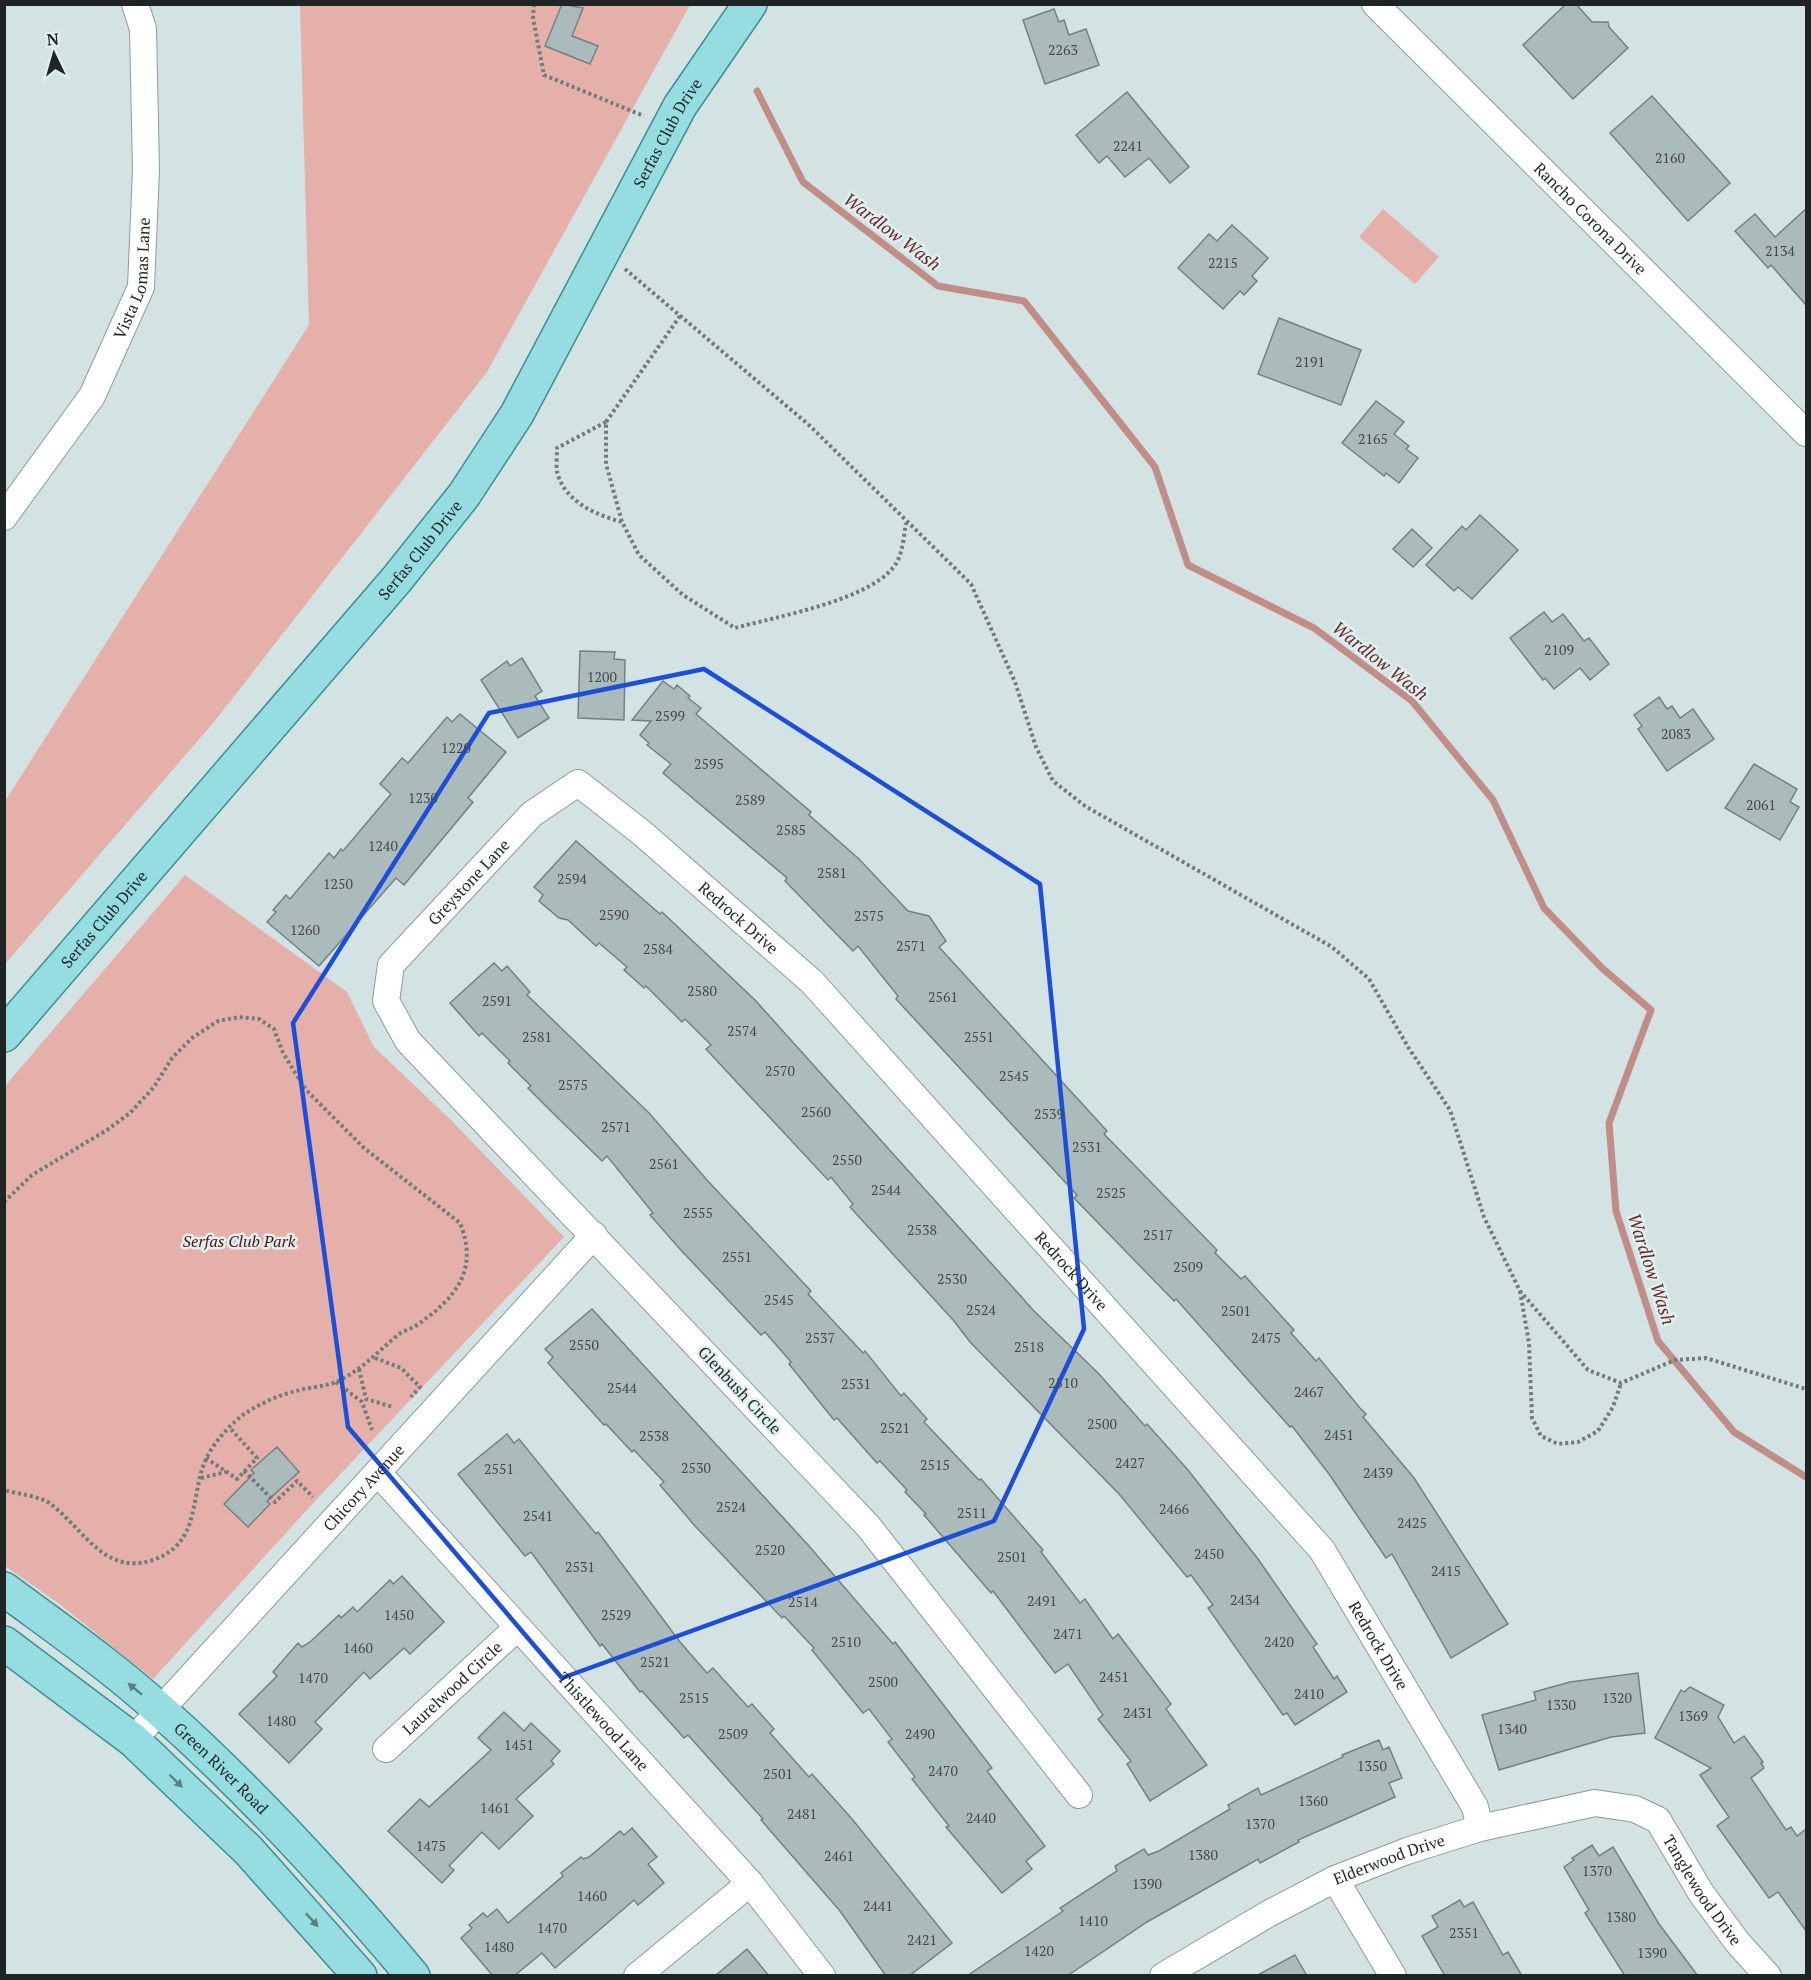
<svg xmlns="http://www.w3.org/2000/svg" width="1811" height="1980" viewBox="0 0 1811 1980" font-family="'PT Serif',serif">
<rect width="100%" height="100%" fill="#d3e3e4"/>
<!-- green -->
<g fill="#e5b0aa">
<path d="M300,5H690L487,372L214,722L5,964V801L309,325Z"/>
<path d="M1383,209L1439,257L1415,284L1359,237Z"/>
<path d="M185,875L347,992L374,1047L452,1121L564,1237L316,1500L153,1679L58,1603L5,1566V1086Z"/>
</g>
<g fill="none" stroke-linecap="round" stroke-linejoin="round">
<!-- stream -->
<path stroke="#c08d87" stroke-width="7" d="M757,91L803,182L938,286L1024,301L1155,467L1188,565L1314,628L1412,701L1493,800L1544,908L1602,968L1651,1010L1609,1123L1616,1211L1658,1341L1734,1432L1806,1477"/>
</g>
<!-- building -->
<g fill="#abbbbb" stroke="#728181" stroke-width="1.5">
<path d="M562,4L583,8L572,36L598,46L590,64L545,46Z"/>
<path d="M1566,4H1576L1592,22H1608L1609,27L1628,48L1573,99L1523,45Z"/>
<path d="M1054,9L1059,22L1064,20L1069,35L1086,29L1099,65L1045,84L1023,20Z"/>
<path d="M1127,92L1189,167L1170,183L1149,158L1125,177L1107,156L1099,163L1076,135Z"/>
<path d="M1652,96L1730,183L1688,221L1610,133Z"/>
<path d="M1806,209V305L1771,265L1768,268L1735,231L1755,214L1775,237Z"/>
<path d="M1232,225L1268,258L1252,276L1257,281L1244,295L1240,291L1223,309L1178,268L1209,234L1217,241Z"/>
<path d="M1279,318L1361,350L1341,405L1258,374Z"/>
<path d="M1376,401L1404,422L1394,434L1409,446L1406,449L1418,458L1399,483L1386,473L1384,476L1342,443Z"/>
<path d="M1480,515L1518,550L1472,599L1458,587L1454,591L1426,565L1462,526L1466,530Z"/>
<path d="M1412,529L1432,548L1413,567L1393,549Z"/>
<path d="M1544,612L1552,622L1563,614L1584,641L1589,638L1609,664L1590,680L1580,668L1554,689L1545,678L1543,680L1510,638Z"/>
<path d="M580,651L615,652L614,659L625,660L624,720L578,718Z"/>
<path d="M522,658L542,691L535,696L549,718L518,738L481,680L507,661L510,666Z"/>
<path d="M663,681L674,689L677,685L690,696L688,698L701,708L696,714L811,812L809,815L859,859L908,911L929,916L946,941L939,947L1107,1131L1104,1134L1217,1250L1215,1253L1241,1279L1245,1276L1294,1330L1291,1333L1316,1361L1319,1358L1360,1408L1366,1414L1363,1417L1414,1478L1508,1624L1451,1658L1392,1554L1386,1558L1329,1474L1292,1426L1290,1427L1176,1299L1174,1301L1074,1198L1077,1195L896,999L898,996L858,946L853,951L785,881L787,878L663,773L671,764L647,745L649,743L640,735L651,721L632,720Z"/>
<path d="M1659,697L1667,709L1672,706L1680,718L1693,709L1714,739L1667,771L1638,729L1642,726L1634,715Z"/>
<path d="M460,714L506,752L468,798L473,802L404,885L396,878L319,966L267,922L276,912L273,910L286,895L290,899L329,853L334,858L341,849L343,851L391,794L380,784L402,758L408,763L447,717L452,722Z"/>
<path d="M1754,764L1797,789L1790,802L1799,807L1780,840L1725,808Z"/>
<path d="M576,841L660,914L662,912L755,1000L1034,1311L1099,1374L1145,1426L1147,1424L1188,1470L1258,1559L1317,1644L1313,1647L1334,1679L1337,1676L1347,1692L1295,1725L1287,1713L1283,1715L1208,1608L1213,1605L1191,1575L1187,1577L1120,1495L970,1342L954,1321L850,1207L853,1204L831,1177L828,1180L706,1049L711,1045L685,1019L682,1022L646,986L644,988L624,970L627,967L599,943L596,946L568,920L559,918L539,901L543,895L534,887Z"/>
<path d="M494,963L502,971L507,966L530,992L527,995L650,1114L706,1179L811,1291L808,1294L863,1353L865,1351L901,1396L904,1393L927,1419L924,1422L979,1480L981,1479L1043,1550L1041,1552L1080,1603L1085,1599L1113,1639L1118,1634L1171,1704L1166,1709L1207,1765L1150,1801L1127,1764L1131,1761L1098,1719L1103,1715L1068,1664L1055,1673L993,1591L991,1593L924,1515L926,1514L905,1492L907,1490L880,1461L877,1463L837,1418L834,1420L789,1364L791,1362L765,1332L761,1335L679,1248L650,1215L653,1213L607,1156L602,1161L559,1119L528,1088L531,1086L508,1063L510,1061L482,1033L479,1036L450,1003Z"/>
<path d="M592,1309L809,1546L893,1644L895,1642L992,1768L987,1771L1045,1846L1026,1861L1032,1869L1002,1893L946,1827L949,1826L912,1779L915,1777L888,1742L892,1739L869,1709L863,1713L812,1650L814,1648L784,1616L782,1618L695,1526L660,1485L664,1482L634,1450L632,1452L606,1424L604,1425L548,1363L553,1357L545,1349Z"/>
<path d="M507,1434L514,1443L519,1439L596,1534L598,1532L680,1642L707,1673L713,1668L748,1707L752,1704L774,1729L770,1733L809,1777L812,1774L852,1819L952,1943L909,1976H886L840,1911L761,1820L763,1819L688,1735L684,1738L642,1691L640,1692L602,1644L600,1646L531,1552L525,1556L458,1474Z"/>
<path d="M277,1447L299,1472L267,1501L270,1504L248,1527L224,1504L254,1473L251,1470Z"/>
<path d="M402,1576L444,1622L410,1654L404,1648L370,1679L364,1672L315,1722L322,1729L289,1763L239,1714L277,1676L273,1672L298,1643L302,1647L310,1642L339,1615L341,1618L353,1607L357,1612L390,1580L393,1584Z"/>
<path d="M1638,1673L1645,1733L1611,1737L1499,1770L1482,1715L1536,1700L1534,1692L1570,1682Z"/>
<path d="M1690,1687L1724,1705L1718,1717L1734,1743L1744,1736L1763,1762L1761,1763L1764,1768L1751,1778L1786,1830L1791,1827L1797,1836L1806,1829V1931L1778,1892L1769,1898L1717,1826L1729,1817L1700,1775L1711,1768L1655,1738L1681,1690L1684,1692Z"/>
<path d="M504,1712L524,1731L531,1723L560,1751L551,1761L554,1764L516,1799L533,1816L499,1849L482,1832L449,1866L454,1870L442,1883L388,1831L420,1799L429,1807L491,1750L478,1738Z"/>
<path d="M1379,1740L1383,1750L1389,1747L1402,1778L1389,1783L1395,1797L1298,1840L1299,1842L1260,1863L1258,1859L1147,1922L1067,1976H967L1063,1911L1060,1908L1117,1871L1115,1866L1144,1849L1148,1855L1159,1851L1230,1809L1228,1805L1258,1788L1261,1795L1272,1790L1343,1757L1342,1755Z"/>
<path d="M632,1828L657,1857L648,1864L664,1883L638,1905L634,1900L555,1968L542,1953L514,1976H493L461,1938L472,1928L469,1925L483,1913L487,1917L497,1909L508,1923L563,1876L561,1873L581,1857L583,1859L589,1857L620,1831L624,1835Z"/>
<path d="M1592,1845L1599,1856L1613,1847L1659,1924L1698,1976H1625L1585,1913L1589,1910L1564,1867L1574,1860L1572,1858Z"/>
<path d="M1460,1900L1464,1907L1473,1902L1503,1955L1508,1952L1522,1976H1445L1422,1936L1438,1927L1432,1916Z"/>
<path d="M747,1949L769,1976H715Z"/>
<path d="M1295,1955L1307,1976H1256Z"/>
</g>
<g fill="none" stroke-linecap="round" stroke-linejoin="round">
<!-- minor casing -->
<g stroke="#8c9b9b" stroke-width="28">
<g id="minor">
<path id="s1" d="M1375,4L1806,433"/>
<path id="s2" d="M4,517L92,396L141,287L146,170L143,29L135,4"/>
<path id="s3" d="M379,1474L750,1883L822,1976"/>
<path id="s4" d="M133,1740L594,1235"/>
<path id="s5" d="M386,1749L518,1627"/>
<path id="s6" d="M1079,1795L868,1526L408,1041L386,1001L391,965L532,814L578,783L642,833L812,982L1322,1550L1475,1807L1480,1828"/>
<path d="M1335,1879L1393,1976"/>
<path d="M637,1976L750,1883"/>
<path id="s7" d="M1163,1976L1268,1914L1335,1879L1407,1851L1480,1828L1595,1803L1635,1809L1658,1820L1701,1893L1738,1943L1768,1976"/>
</g>
</g>
<!-- major casing -->
<g stroke="#3e8e91" stroke-width="36">
<g id="major">
<path id="s8" d="M4,1035L397,579L464,495L517,414L680,106L750,4"/>
<path id="s9" d="M4,1589C58,1629 113,1667 162,1712C253,1793 335,1883 413,1976"/>
<path d="M4,1643L133,1740L249,1851L360,1976"/>
</g>
</g>
<!-- path -->
<g stroke="#707b7b" stroke-width="4" stroke-dasharray="3 3" stroke-linecap="butt">
<path d="M534,4L533,18L544,75L644,116"/>
<path d="M625,269L809,425L971,584L1015,682L1036,747L1053,781L1085,806L1332,947L1369,979L1408,1047L1450,1110L1484,1217L1520,1291L1588,1370L1621,1383L1675,1360L1706,1358L1806,1389"/>
<path d="M680,316L606,422V464L622,522L639,555L683,595L735,628C774,617 880,599 898,560C903,549 904,535 906,523"/>
<path d="M606,422L557,448C557,455 556,465 557,472C565,502 596,515 622,522"/>
<path d="M4,1202L32,1175L107,1130L130,1113L154,1087L172,1058L192,1038L218,1021L239,1017L259,1019L274,1029L283,1053L306,1090L364,1148L460,1223C479,1270 456,1298 417,1325C411,1329 404,1330 398,1335C377,1352 361,1371 336,1382C324,1387 309,1387 296,1391C279,1395 261,1403 246,1413C232,1422 215,1441 207,1457C189,1493 203,1543 153,1560C105,1576 84,1530 52,1505C41,1496 18,1494 4,1490"/>
<path d="M1520,1291L1529,1343L1532,1418L1541,1436L1558,1444L1578,1442L1598,1431L1613,1407L1621,1383"/>
<path d="M375,1358L401,1368L420,1387L411,1397"/>
<path d="M359,1369L366,1399L393,1407"/>
<path d="M336,1382L362,1402L372,1430"/>
<path d="M206,1458L237,1479L257,1458L230,1428"/>
<path d="M244,1471L275,1502L297,1481L313,1497"/>
<path d="M201,1478L226,1472"/>
</g>
<!-- minor -->
<use href="#minor" stroke="#fff" stroke-width="26"/>
<!-- major -->
<use href="#major" stroke="#95dde0" stroke-width="33"/>
</g>
<!-- one-way arrows -->
<defs><path id="oneway-solid" d="M-6-.8H1V-3.2L6.5 0L1 3.2V.8H-6Z" transform="scale(1.5)"/></defs>
<g fill="#5a8182">
<use href="#oneway-solid" transform="translate(135 1689) rotate(-141)"/>
<use href="#oneway-solid" transform="translate(176 1781) rotate(44)"/>
<use href="#oneway-solid" transform="translate(312 1920) rotate(48)"/>
</g>
<!-- marked area -->
<path fill="none" stroke="#1d4ed8" stroke-width="4.5" stroke-linejoin="round" d="M704,669L1040,884L1084,1329L994,1521L562,1678L348,1427L293,1023L489,713Z"/>
<g text-anchor="middle" stroke-width="5" stroke-linejoin="round" paint-order="stroke">
<!-- number labels -->
<g font-size="14" fill="#424a4a">
<text x="1063" y="55">2263</text>
<text x="1128" y="151">2241</text>
<text x="1670" y="163">2160</text>
<text x="1780" y="256">2134</text>
<text x="1223" y="268">2215</text>
<text x="1310" y="367">2191</text>
<text x="1373" y="444">2165</text>
<text x="1559" y="655">2109</text>
<text x="602" y="682">1200</text>
<text x="670" y="721">2599</text>
<text x="1676" y="739">2083</text>
<text x="456" y="753">1220</text>
<text x="709" y="769">2595</text>
<text x="423" y="803">1230</text>
<text x="750" y="805">2589</text>
<text x="1761" y="810">2061</text>
<text x="791" y="835">2585</text>
<text x="383" y="851">1240</text>
<text x="832" y="878">2581</text>
<text x="572" y="884">2594</text>
<text x="338" y="889">1250</text>
<text x="614" y="920">2590</text>
<text x="869" y="921">2575</text>
<text x="305" y="935">1260</text>
<text x="911" y="951">2571</text>
<text x="658" y="954">2584</text>
<text x="702" y="996">2580</text>
<text x="943" y="1002">2561</text>
<text x="497" y="1006">2591</text>
<text x="742" y="1036">2574</text>
<text x="537" y="1042">2581</text>
<text x="979" y="1042">2551</text>
<text x="780" y="1076">2570</text>
<text x="1014" y="1081">2545</text>
<text x="573" y="1090">2575</text>
<text x="816" y="1117">2560</text>
<text x="1049" y="1119">2539</text>
<text x="616" y="1132">2571</text>
<text x="1087" y="1152">2531</text>
<text x="847" y="1165">2550</text>
<text x="664" y="1169">2561</text>
<text x="886" y="1195">2544</text>
<text x="1111" y="1198">2525</text>
<text x="698" y="1218">2555</text>
<text x="922" y="1235">2538</text>
<text x="1158" y="1240">2517</text>
<text x="737" y="1262">2551</text>
<text x="1188" y="1272">2509</text>
<text x="952" y="1284">2530</text>
<text x="779" y="1305">2545</text>
<text x="981" y="1315">2524</text>
<text x="1236" y="1316">2501</text>
<text x="820" y="1343">2537</text>
<text x="1266" y="1343">2475</text>
<text x="584" y="1350">2550</text>
<text x="1029" y="1352">2518</text>
<text x="1063" y="1388">2510</text>
<text x="856" y="1389">2531</text>
<text x="622" y="1393">2544</text>
<text x="1309" y="1397">2467</text>
<text x="1102" y="1429">2500</text>
<text x="895" y="1433">2521</text>
<text x="1339" y="1440">2451</text>
<text x="654" y="1441">2538</text>
<text x="1130" y="1468">2427</text>
<text x="935" y="1470">2515</text>
<text x="696" y="1473">2530</text>
<text x="499" y="1474">2551</text>
<text x="1378" y="1478">2439</text>
<text x="731" y="1512">2524</text>
<text x="1174" y="1514">2466</text>
<text x="972" y="1518">2511</text>
<text x="538" y="1521">2541</text>
<text x="1412" y="1528">2425</text>
<text x="770" y="1555">2520</text>
<text x="1209" y="1559">2450</text>
<text x="1012" y="1562">2501</text>
<text x="580" y="1572">2531</text>
<text x="1446" y="1576">2415</text>
<text x="1245" y="1605">2434</text>
<text x="1042" y="1606">2491</text>
<text x="803" y="1607">2514</text>
<text x="399" y="1620">1450</text>
<text x="616" y="1620">2529</text>
<text x="1068" y="1639">2471</text>
<text x="846" y="1647">2510</text>
<text x="1279" y="1647">2420</text>
<text x="358" y="1653">1460</text>
<text x="655" y="1667">2521</text>
<text x="1114" y="1682">2451</text>
<text x="313" y="1683">1470</text>
<text x="883" y="1687">2500</text>
<text x="1309" y="1699">2410</text>
<text x="694" y="1703">2515</text>
<text x="1617" y="1703">1320</text>
<text x="1561" y="1710">1330</text>
<text x="1138" y="1718">2431</text>
<text x="1693" y="1721">1369</text>
<text x="281" y="1726">1480</text>
<text x="1512" y="1734">1340</text>
<text x="733" y="1739">2509</text>
<text x="920" y="1739">2490</text>
<text x="519" y="1750">1451</text>
<text x="1372" y="1771">1350</text>
<text x="943" y="1776">2470</text>
<text x="778" y="1779">2501</text>
<text x="1313" y="1806">1360</text>
<text x="495" y="1813">1461</text>
<text x="802" y="1819">2481</text>
<text x="981" y="1823">2440</text>
<text x="1260" y="1829">1370</text>
<text x="431" y="1851">1475</text>
<text x="1203" y="1860">1380</text>
<text x="839" y="1861">2461</text>
<text x="1597" y="1876">1370</text>
<text x="1147" y="1889">1390</text>
<text x="592" y="1901">1460</text>
<text x="878" y="1911">2441</text>
<text x="1621" y="1922">1380</text>
<text x="1093" y="1926">1410</text>
<text x="552" y="1933">1470</text>
<text x="1464" y="1938">2351</text>
<text x="922" y="1945">2421</text>
<text x="499" y="1952">1480</text>
<text x="1039" y="1956">1420</text>
<text x="1652" y="1958">1390</text>
</g>
<!-- street labels -->
<g font-size="16" fill="#1f2525" stroke="#e0f0f1">
<text dy="6" stroke="none"><textPath href="#s8" startOffset="1125">Serfas Club Drive</textPath></text>
<text dy="6" stroke="none"><textPath href="#s1" startOffset="304">Rancho Corona Drive</textPath></text>
<text dy="6" stroke="none"><textPath href="#s2" startOffset="276">Vista Lomas Lane</textPath></text>
<text dy="6" stroke="none"><textPath href="#s8" startOffset="639">Serfas Club Drive</textPath></text>
<text dy="6" stroke="none"><textPath href="#s6" startOffset="1206">Greystone Lane</textPath></text>
<text dy="6" stroke="none"><textPath href="#s6" startOffset="1564">Redrock Drive</textPath></text>
<text dy="6" stroke="none"><textPath href="#s8" startOffset="153">Serfas Club Drive</textPath></text>
<text dy="6" stroke="none"><textPath href="#s6" startOffset="2050">Redrock Drive</textPath></text>
<text transform="translate(740 1390) rotate(47)" y="6">Glenbush Circle</text>
<text dy="6" stroke="none"><textPath href="#s4" startOffset="342">Chicory Avenue</textPath></text>
<text dy="6" stroke="none"><textPath href="#s6" startOffset="2536">Redrock Drive</textPath></text>
<text dy="6" stroke="none"><textPath href="#s5" startOffset="90">Laurelwood Circle</textPath></text>
<text dy="6" stroke="none"><textPath href="#s3" startOffset="334">Thistlewood Lane</textPath></text>
<text dy="6" stroke="none"><textPath href="#s9" startOffset="282">Green River Road</textPath></text>
<text dy="6" stroke="none"><textPath href="#s7" startOffset="255">Elderwood Drive</textPath></text>
<text dy="6" stroke="none"><textPath href="#s7" startOffset="618">Tanglewood Drive</textPath></text>
</g>
<!-- park labels -->
<g font-size="16" font-style="italic" fill="#511311" stroke="#e0f0f1">
<text x="239" y="1247">Serfas Club Park</text>
</g>
<!-- water labels -->
<g font-size="18" font-style="italic" fill="#682824" stroke="#e0f0f1">
<text transform="translate(892 232) rotate(37)" y="6">Wardlow Wash</text>
<text transform="translate(1380 661) rotate(38)" y="6">Wardlow Wash</text>
<text transform="translate(1651 1269) rotate(72)" y="6">Wardlow Wash</text>
</g>
</g>
<!-- border -->
<rect width="1811" height="1980" fill="none" stroke="#1f2525" stroke-width="12"/>
<!-- north arrow -->
<g transform="translate(54 54) rotate(355)" stroke="#e0f0f1" stroke-width="4.5" paint-order="stroke">
<path d="M0-4.5L10 22L0 15L-10 22Z" fill="#1f2525"/>
<text y="-9" font-size="16" font-weight="bold" text-anchor="middle" fill="#1f2525">N</text>
</g>
</svg>
